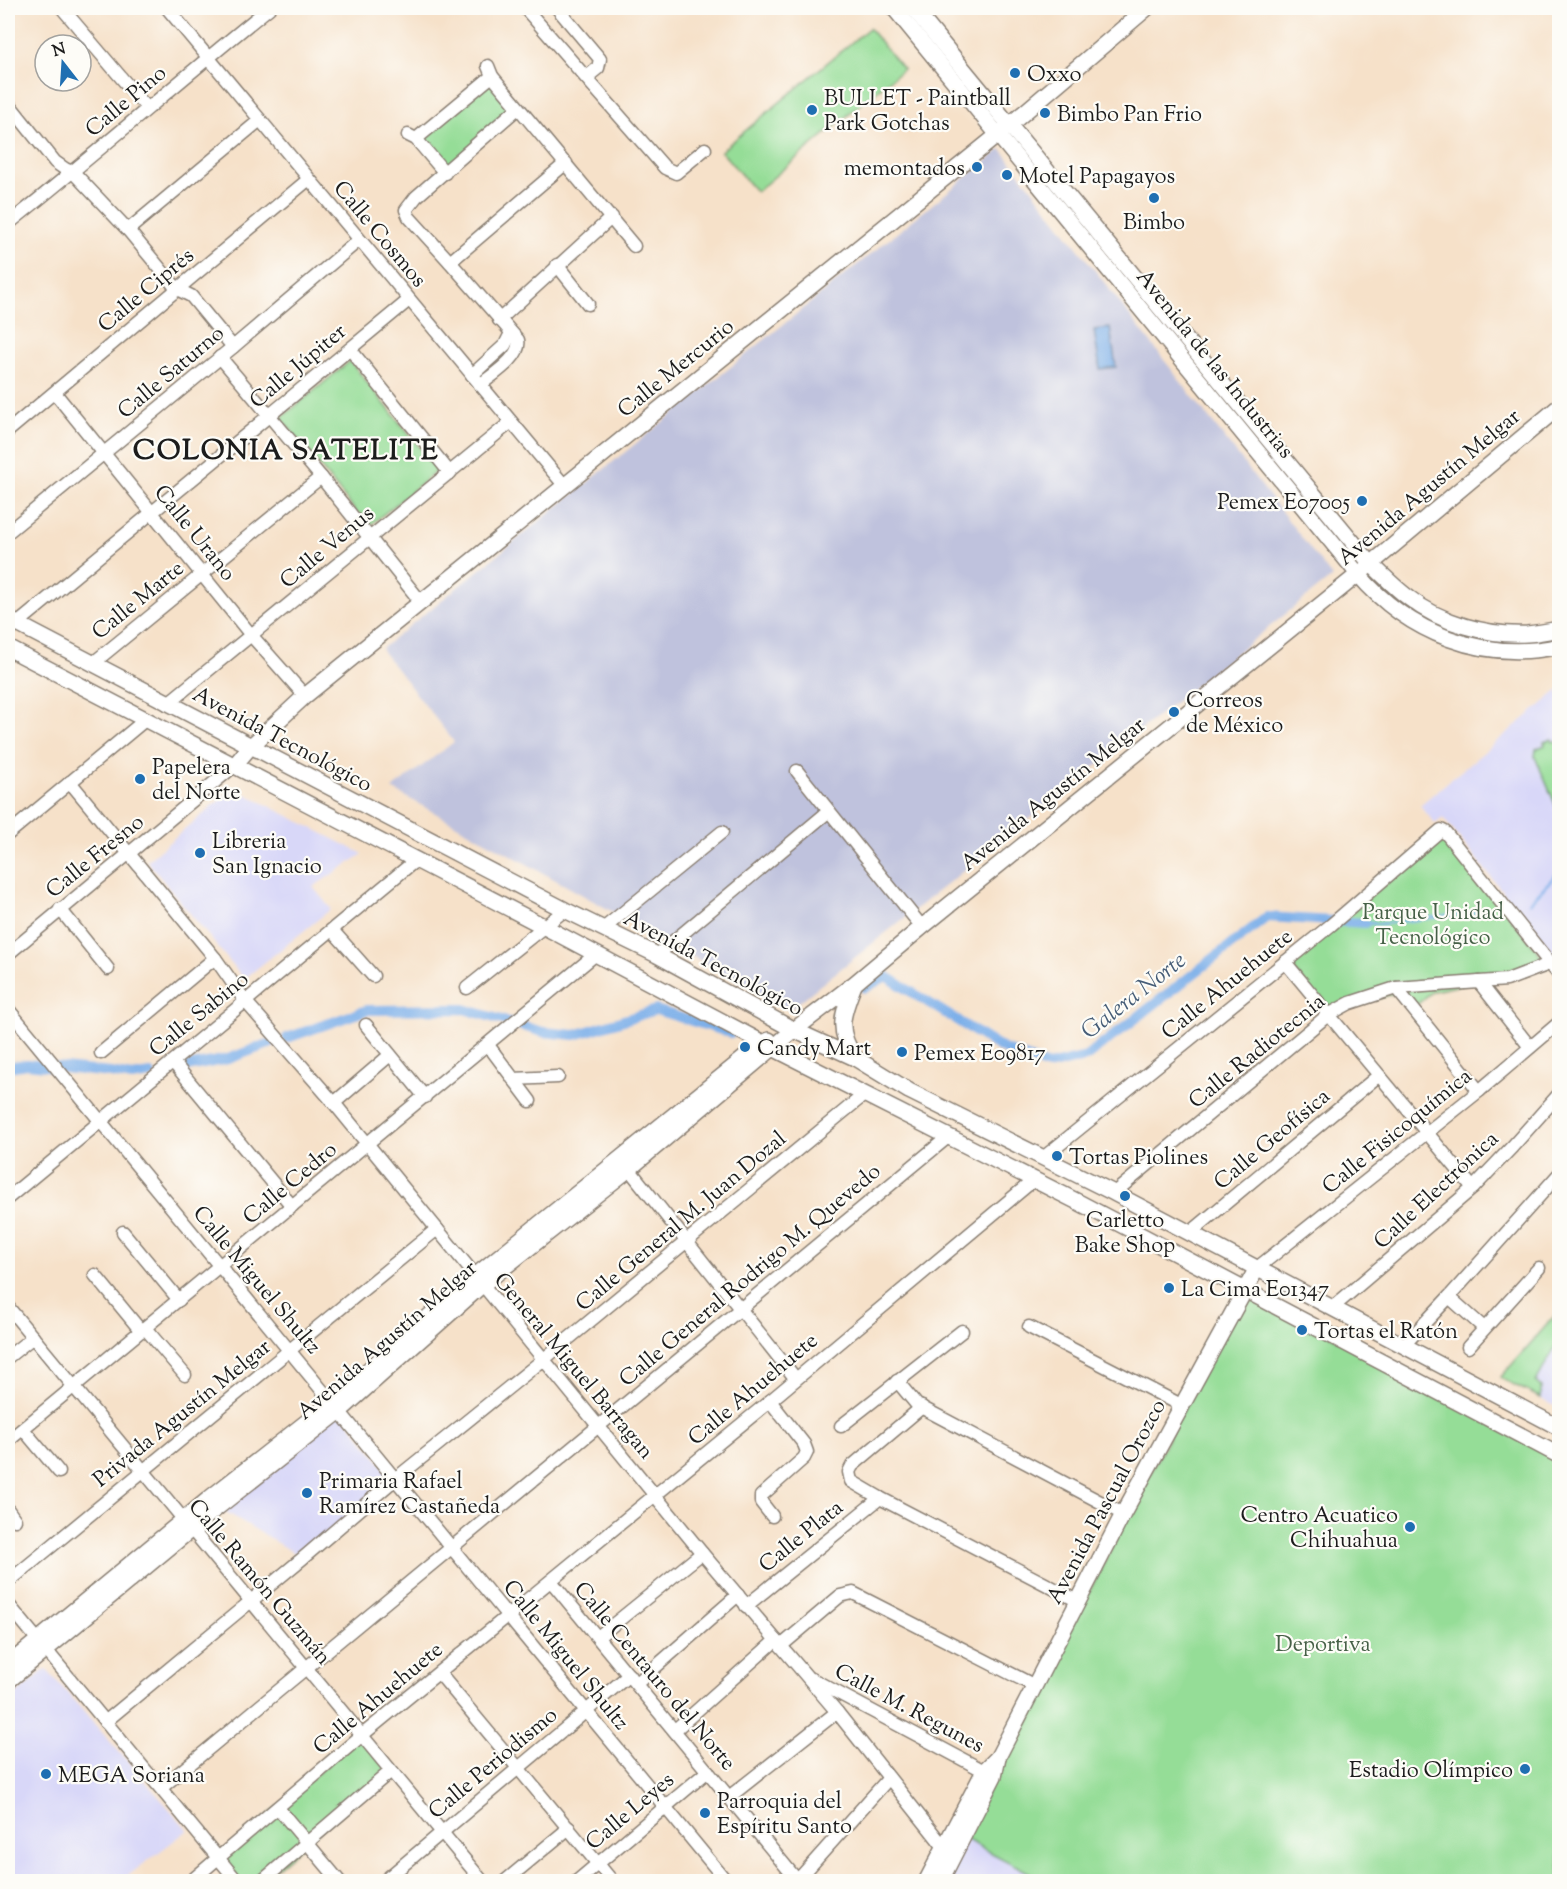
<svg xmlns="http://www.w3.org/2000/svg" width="1567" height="1889" viewBox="0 0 1567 1889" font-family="'Sorts Mill Goudy',serif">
<rect width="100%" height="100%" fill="#fdfcf7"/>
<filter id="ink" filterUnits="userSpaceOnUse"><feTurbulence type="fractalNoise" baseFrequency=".0167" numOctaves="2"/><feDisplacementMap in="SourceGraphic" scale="12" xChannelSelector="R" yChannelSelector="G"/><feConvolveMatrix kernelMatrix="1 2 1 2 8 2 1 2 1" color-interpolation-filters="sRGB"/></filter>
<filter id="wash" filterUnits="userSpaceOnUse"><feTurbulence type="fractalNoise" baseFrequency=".008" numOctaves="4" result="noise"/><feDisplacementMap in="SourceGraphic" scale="24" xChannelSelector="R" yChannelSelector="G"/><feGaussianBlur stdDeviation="1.35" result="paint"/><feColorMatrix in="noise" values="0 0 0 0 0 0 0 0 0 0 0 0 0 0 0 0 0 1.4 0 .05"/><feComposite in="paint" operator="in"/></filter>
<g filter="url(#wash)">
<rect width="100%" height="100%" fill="#f6e1c9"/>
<!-- built -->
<g fill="#d8d7f8">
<path d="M1559,690V961L1443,818L1435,824L1420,805Z"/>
<path d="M234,788L363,854L313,887L331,909L244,979L147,861Z"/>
<path d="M1559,1311V1408L1500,1378Z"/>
<path d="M340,1411L394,1480L303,1558L218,1507Z"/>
<path d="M46,1669L188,1830L121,1881L8,1882V1701Z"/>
<path d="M963,1838L1045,1881L940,1882Z"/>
</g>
<!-- industrial -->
<path fill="#bfc2dd" d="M1001,149L1332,577L789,1010L392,789L454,742L381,649Z"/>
<!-- green -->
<g fill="#95dd97" stroke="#587c5a" stroke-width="1.5">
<path d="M869,28L903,69L756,192L721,151Z"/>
<path d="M492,76L518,108L445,173L416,139Z"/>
<path d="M350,361L438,470L368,527L281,418Z"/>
<path d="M1552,739L1553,742L1559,740V813L1535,757L1536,749L1545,745L1544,742Z"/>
<path d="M1443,831L1550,967L1433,991L1413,1008L1399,992L1328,1014L1289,963Z"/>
<path d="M1244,1290L1559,1455V1881H1045L963,1838Z"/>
<path d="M1559,1311V1340L1536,1382L1541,1387V1398L1500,1378Z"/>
<path d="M361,1736L391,1771L261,1881H238L218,1858Z"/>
</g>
<!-- water -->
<path fill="#7cafe9" stroke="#4c6682" stroke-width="1.5" d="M1110,328L1116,367L1100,369L1094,330Z"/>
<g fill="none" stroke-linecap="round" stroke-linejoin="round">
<!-- stream -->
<g stroke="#7cafe9" stroke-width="3">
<path d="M1530,902L1560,871"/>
<path d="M1365,923L1381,924L1479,912"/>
</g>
<!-- canal -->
<g stroke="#7cafe9" stroke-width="10">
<path d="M865,988L886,976L1001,1048L1048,1066L1086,1057L1267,917L1365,923"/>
<path d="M287,1038L367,1010L464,1009L543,1032L575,1035L656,1010L731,1033"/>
<path d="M8,1067L27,1064L111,1073L132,1077L151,1074"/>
<path d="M187,1067L228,1059L271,1043"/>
</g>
</g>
</g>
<g filter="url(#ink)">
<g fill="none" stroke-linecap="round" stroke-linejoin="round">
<!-- minor casing -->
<g stroke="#897e72" stroke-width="15">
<g id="minor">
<path d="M62,8L147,108"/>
<path d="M167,8L564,485"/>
<path d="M525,8L665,168L676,173L705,149"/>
<path d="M557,8L600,59L598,68L587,77"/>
<path d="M488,66L492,76L634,246"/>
<path d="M8,103L55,162L65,169L73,172L128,230L177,289L191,296L233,347"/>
<path d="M408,135L416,139L445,173"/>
<path d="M416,139L492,76"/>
<path d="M8,224C96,154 181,79 269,8"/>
<path d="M128,230L260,120"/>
<path d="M450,262L566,163"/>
<path d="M557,265L588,304"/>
<path d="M499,320L612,217"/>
<path d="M350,349L450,473"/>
<path d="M220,357L321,477L421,602"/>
<path d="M472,375L505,345L511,333"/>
<path d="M480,385C492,375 522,357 518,340L450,262L409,217L406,210L416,197L518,108"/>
<path d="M55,393L251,635L305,696"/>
<path d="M8,431L309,179"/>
<path d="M8,532L233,347L359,240"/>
<path d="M17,624L409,300"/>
<path d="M92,664L321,477"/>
<path d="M167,704L511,422"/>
<path d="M797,771L922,927"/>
<path d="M70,782L215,958L246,1002L334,1103L702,1553L837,1712L944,1847"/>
<path d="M8,834L145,720"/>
<path d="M60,909L108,969"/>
<path d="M603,929L722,832"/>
<path d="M332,930L373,976"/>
<path d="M8,954L234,766"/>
<path d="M657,955L829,811"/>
<path d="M1285,962L1473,1188"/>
<path d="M1479,982L1530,1047"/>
<path d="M467,988L565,910"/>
<path d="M1396,988L1479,1091"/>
<path d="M8,1009L727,1882"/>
<path d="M366,1025L425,1097"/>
<path d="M488,1045L530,1101"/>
<path d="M101,1053L215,958"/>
<path d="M173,1062L292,1206"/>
<path d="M513,1079L558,1077"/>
<path d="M334,1103L390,1055"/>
<path d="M1043,1158L1331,925L1441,830L1445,832L1560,976"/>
<path d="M629,1169L796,1379"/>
<path d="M1114,1193L1328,1015L1350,1003L1396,988L1507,980L1549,964"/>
<path d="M8,1198L416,860"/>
<path d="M123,1232L179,1300"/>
<path d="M1190,1233L1378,1076"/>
<path d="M1257,1268L1479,1091L1560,1022"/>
<path d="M95,1275L141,1331"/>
<path d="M1449,1297L1484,1328"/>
<path d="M8,1307L483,1882"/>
<path d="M1332,1308L1473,1188L1512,1147L1560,1093"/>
<path d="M1029,1327L1181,1405"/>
<path d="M145,1328L185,1375"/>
<path d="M1403,1346L1449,1297L1560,1173"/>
<path d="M1468,1347L1539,1268"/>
<path d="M8,1357L33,1337"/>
<path d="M897,1381L917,1405L1123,1514"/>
<path d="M770,1401L804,1444L807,1452L804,1458L761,1496V1502L772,1516"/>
<path d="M922,1407L852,1466L849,1472L851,1481L880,1498L1078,1601"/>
<path d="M841,1426L962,1331"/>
<path d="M23,1429L59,1472"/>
<path d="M8,1441L596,954"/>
<path d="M8,1510L15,1520"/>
<path d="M551,1581L797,1880"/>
<path d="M8,1582L437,1229"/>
<path d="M8,1604L238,1882"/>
<path d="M746,1606L880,1498"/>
<path d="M598,1637L702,1553"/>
<path d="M781,1646L840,1596L853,1593L1035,1686"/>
<path d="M439,1673L613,1882"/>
<path d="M812,1679L990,1774"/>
<path d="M636,1684L738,1595"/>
<path d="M105,1722L303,1558L394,1480L544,1359L865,1094"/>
<path d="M675,1730L776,1640"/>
<path d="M161,1788L948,1137"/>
<path d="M729,1797L837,1712"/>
<path d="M278,1808L340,1882"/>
<path d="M190,1882L361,1736L770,1401L1035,1179"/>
<path d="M261,1882L391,1771"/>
<path d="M383,1882L629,1675"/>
<path d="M504,1882L569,1828"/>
<path d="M576,1882L708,1771"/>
<path d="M796,1882L889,1778"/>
</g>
</g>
<!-- major casing -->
<g stroke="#897e72" stroke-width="18">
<g id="major">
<path d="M894,8L1358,574C1408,633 1483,663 1560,646"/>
<path d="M913,8L1371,564C1383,575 1395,588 1409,598C1441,623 1487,636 1527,634C1538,633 1549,631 1560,629"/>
<path d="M8,619L565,910L657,955L794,1030L855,1058L909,1091L1114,1193L1560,1428"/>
<path d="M8,648L545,927L763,1043L1080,1203L1560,1456"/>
<path d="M234,766L250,747L305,696L999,134L1147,8"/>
<path d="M854,985C842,1015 836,1030 855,1058"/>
<path d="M8,1665L210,1498L332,1402L475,1276L763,1043L769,1040"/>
<path d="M8,1681L218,1507L340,1411L482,1285L629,1169L794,1030L854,984L922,927L1371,564L1560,406"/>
<path d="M926,1882L984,1771L998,1757"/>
<path d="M940,1882L994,1776L998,1757L1123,1514L1257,1268"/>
</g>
</g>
<!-- minor -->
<use href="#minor" stroke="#fff" stroke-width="12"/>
<!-- major -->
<use href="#major" stroke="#fff" stroke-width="15"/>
</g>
</g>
<!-- markers -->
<g fill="#1f6fb2" stroke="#fdfcf7" stroke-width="2">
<circle cx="1015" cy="73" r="6"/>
<circle cx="812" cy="110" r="6"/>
<circle cx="1045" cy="113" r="6"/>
<circle cx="977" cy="167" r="6"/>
<circle cx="1007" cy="175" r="6"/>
<circle cx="1154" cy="198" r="6"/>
<circle cx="1362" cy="501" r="6"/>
<circle cx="1174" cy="712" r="6"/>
<circle cx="140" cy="779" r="6"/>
<circle cx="200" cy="853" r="6"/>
<circle cx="745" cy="1047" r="6"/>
<circle cx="902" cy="1052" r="6"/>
<circle cx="1057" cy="1156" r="6"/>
<circle cx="1125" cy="1196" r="6"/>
<circle cx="1169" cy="1288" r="6"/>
<circle cx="1302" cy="1330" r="6"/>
<circle cx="307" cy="1493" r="6"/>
<circle cx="1410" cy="1527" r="6"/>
<circle cx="1525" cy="1769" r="6"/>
<circle cx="46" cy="1774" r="6"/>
<circle cx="705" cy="1813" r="6"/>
</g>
<g text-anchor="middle" stroke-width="4.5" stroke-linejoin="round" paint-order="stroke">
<!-- poi labels -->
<g font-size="22" fill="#1c1c1c" stroke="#fdfcf7" text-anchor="start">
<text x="1027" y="81">Oxxo</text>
<text x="824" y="105">BULLET - Paintball<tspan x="824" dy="25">Park Gotchas</tspan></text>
<text x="1057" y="121">Bimbo Pan Frio</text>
<text x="965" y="175" text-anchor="end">memontados</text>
<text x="1019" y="183">Motel Papagayos</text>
<text x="1154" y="229" text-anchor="middle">Bimbo</text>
<text x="1350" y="509" text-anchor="end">Pemex E07005</text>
<text x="1186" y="707">Correos<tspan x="1186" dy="25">de México</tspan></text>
<text x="152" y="774">Papelera<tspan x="152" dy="25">del Norte</tspan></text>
<text x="212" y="848">Libreria<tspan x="212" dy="25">San Ignacio</tspan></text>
<text x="757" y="1055">Candy Mart</text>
<text x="914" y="1060">Pemex E09817</text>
<text x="1069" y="1164">Tortas Piolines</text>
<text x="1125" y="1227" text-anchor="middle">Carletto<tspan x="1125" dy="25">Bake Shop</tspan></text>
<text x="1181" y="1296">La Cima E01347</text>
<text x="1314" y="1338">Tortas el Ratón</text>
<text x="319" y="1488">Primaria Rafael<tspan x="319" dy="25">Ramírez Castañeda</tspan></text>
<text x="1398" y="1522" text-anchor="end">Centro Acuatico<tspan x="1398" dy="25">Chihuahua</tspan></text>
<text x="1513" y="1777" text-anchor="end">Estadio Olímpico</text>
<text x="58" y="1782">MEGA Soriana</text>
<text x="717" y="1808">Parroquia del<tspan x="717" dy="25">Espíritu Santo</tspan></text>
</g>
<!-- street labels -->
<g font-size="22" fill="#1c1c1c" stroke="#fdfcf7">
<text transform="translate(125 100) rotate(-40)" y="8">Calle Pino</text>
<text transform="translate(381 233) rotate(50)" y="8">Calle Cosmos</text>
<text transform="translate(145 289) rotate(-40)" y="8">Calle Ciprés</text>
<text transform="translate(1216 363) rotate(51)" y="8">Avenida de las Industrias</text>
<text transform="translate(297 365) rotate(-40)" y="8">Calle Júpiter</text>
<text transform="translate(675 367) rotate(-39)" y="8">Calle Mercurio</text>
<text transform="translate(170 371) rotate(-40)" y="8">Calle Saturno</text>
<text transform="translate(1428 486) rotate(-40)" y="8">Avenida Agustín Melgar</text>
<text transform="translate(196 532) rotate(51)" y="8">Calle Urano</text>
<text transform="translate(326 546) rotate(-40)" y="8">Calle Venus</text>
<text transform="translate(137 599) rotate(-39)" y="8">Calle Marte</text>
<text transform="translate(283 738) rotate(28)" y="8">Avenida Tecnológico</text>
<text transform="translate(1052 793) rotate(-39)" y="8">Avenida Agustín Melgar</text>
<text transform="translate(94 855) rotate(-39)" y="8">Calle Fresno</text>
<text transform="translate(714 962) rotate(28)" y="8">Avenida Tecnológico</text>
<text transform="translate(1226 983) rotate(-39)" y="8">Calle Ahuehuete</text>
<text transform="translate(198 1013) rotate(-39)" y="8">Calle Sabino</text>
<text transform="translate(1256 1050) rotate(-39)" y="8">Calle Radiotecnia</text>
<text transform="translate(1396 1130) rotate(-39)" y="8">Calle Fisicoquímica</text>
<text transform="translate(1271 1138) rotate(-40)" y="8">Calle Geofísica</text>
<text transform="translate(289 1182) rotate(-40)" y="8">Calle Cedro</text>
<text transform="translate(1435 1189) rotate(-43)" y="8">Calle Electrónica</text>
<text transform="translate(680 1220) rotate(-40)" y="8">Calle General M. Juan Dozal</text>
<text transform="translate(749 1274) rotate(-40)" y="8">Calle General Rodrigo M. Quevedo</text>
<text transform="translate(258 1279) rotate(50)" y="8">Calle Miguel Shultz</text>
<text transform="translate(386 1339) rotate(-41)" y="8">Avenida Agustín Melgar</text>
<text transform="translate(575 1365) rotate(50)" y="8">General Miguel Barragan</text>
<text transform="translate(752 1388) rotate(-40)" y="8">Calle Ahuehuete</text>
<text transform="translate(181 1412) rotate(-39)" y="8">Privada Agustín Melgar</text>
<text transform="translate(1105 1501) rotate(-62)" y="8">Avenida Pascual Orozco</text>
<text transform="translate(800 1535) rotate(-39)" y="8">Calle Plata</text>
<text transform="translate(261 1581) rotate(50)" y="8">Calle Ramón Guzmán</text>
<text transform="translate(567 1654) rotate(51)" y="8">Calle Miguel Shultz</text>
<text transform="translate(656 1675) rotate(50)" y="8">Calle Centauro del Norte</text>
<text transform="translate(377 1697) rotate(-40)" y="8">Calle Ahuehuete</text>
<text transform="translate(910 1707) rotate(28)" y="8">Calle M. Regunes</text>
<text transform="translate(492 1762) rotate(-40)" y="8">Calle Periodismo</text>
<text transform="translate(629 1810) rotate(-40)" y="8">Calle Leyes</text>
</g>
<!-- park labels -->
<g font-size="22" fill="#466047" stroke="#fdfcf7">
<text x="1433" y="919">Parque Unidad<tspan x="1433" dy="25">Tecnológico</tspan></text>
<text x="1323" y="1651">Deportiva</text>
</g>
<!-- water labels -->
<g font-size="24" font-style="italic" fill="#475e78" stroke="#fdfcf7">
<text transform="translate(1133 995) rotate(-38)" y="8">Galera Norte</text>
</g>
<!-- district labels -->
<g font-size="28" font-weight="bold" letter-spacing="1.5" fill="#1c1c1c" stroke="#fdfcf7">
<text x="286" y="459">COLONIA SATELITE</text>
</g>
</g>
<!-- margin -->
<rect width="1567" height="1889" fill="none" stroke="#fdfcf7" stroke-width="30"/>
<!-- north arrow -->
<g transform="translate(63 63) rotate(343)"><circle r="28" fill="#fdfcf7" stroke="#a3a29f" stroke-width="1.5"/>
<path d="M0-4.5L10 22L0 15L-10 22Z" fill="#1f6fb2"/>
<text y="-9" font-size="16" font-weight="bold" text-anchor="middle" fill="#1c1c1c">N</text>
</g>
</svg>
